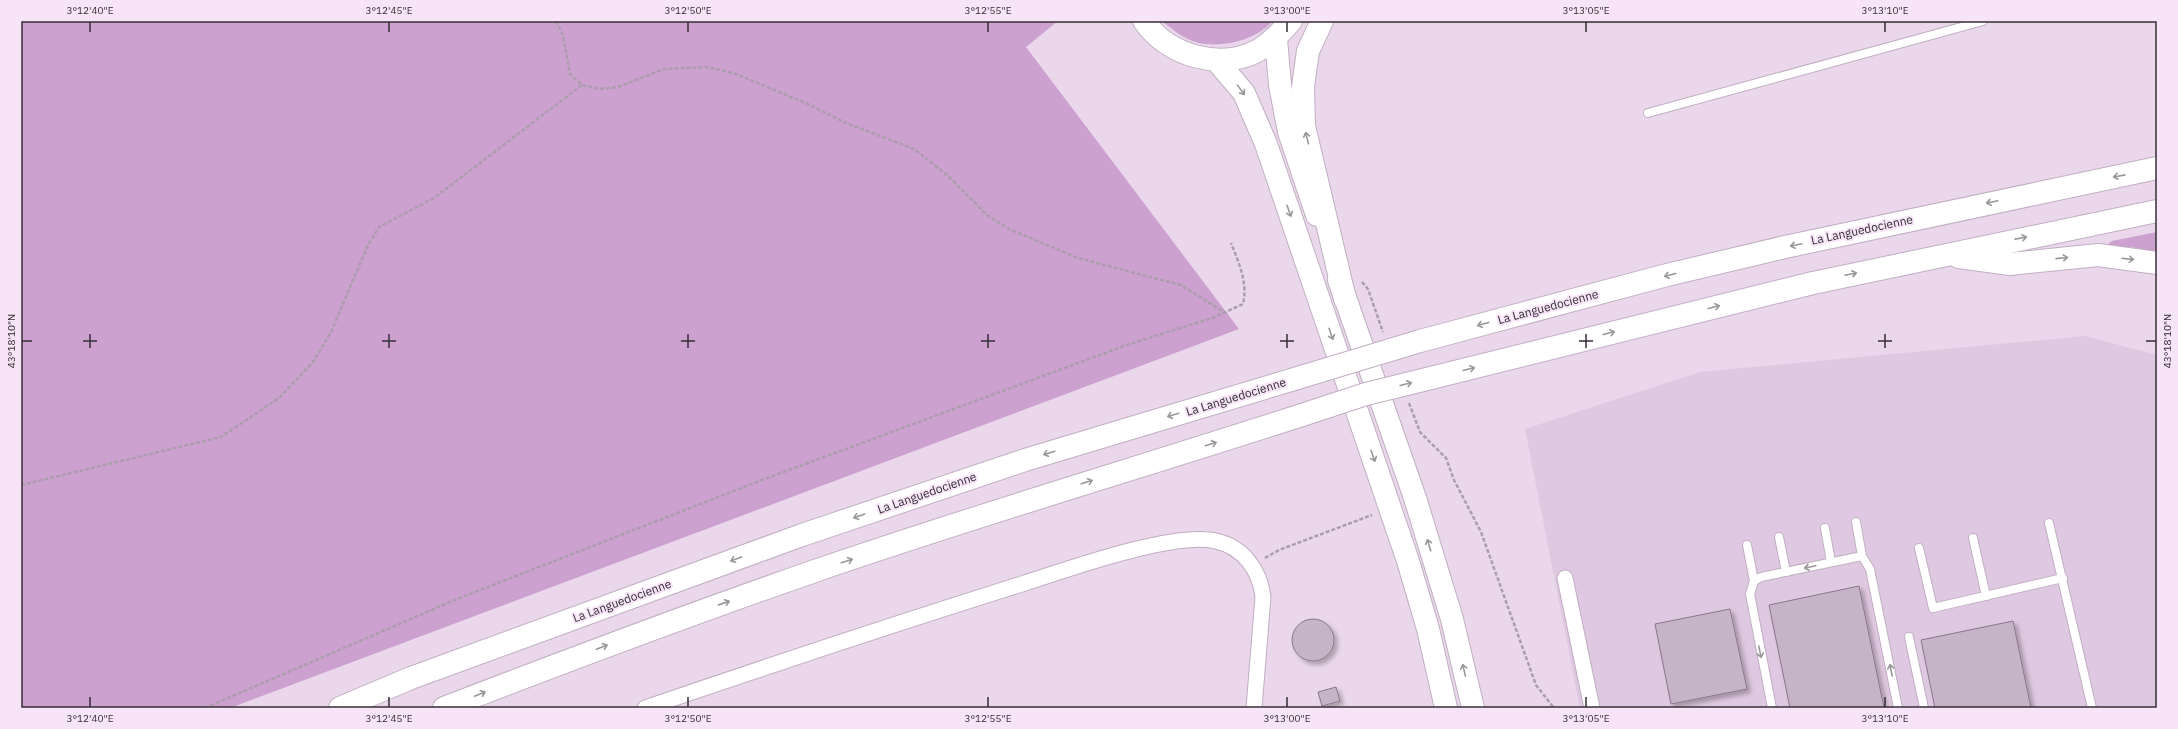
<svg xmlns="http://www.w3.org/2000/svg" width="2178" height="729" viewBox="0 0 2178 729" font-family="'IBM Plex Sans',sans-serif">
<defs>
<filter id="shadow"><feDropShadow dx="3.5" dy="3.5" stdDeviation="2" flood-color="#0004"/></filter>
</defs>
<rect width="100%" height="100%" fill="#ead7eb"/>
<!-- built -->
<path fill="#dfc8e1" d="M2085,336L2157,355V708H1580L1525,429L1700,372Z"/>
<!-- green -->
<g fill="#cca1d0">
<path d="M21,21H1058L1026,47L1239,329L230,708H21Z"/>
<path d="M1162,21H1273C1256,40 1224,48 1199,43C1185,40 1173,30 1162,21Z"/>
<path d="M2157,232V253L2132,247H2112L2108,244L2112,241Z"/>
</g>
<!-- building -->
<g fill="#c5b4c7" stroke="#877789" filter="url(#shadow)">
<path d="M1859,586L1884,708H1790L1769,605Z"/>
<path d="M1730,609L1747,689L1671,704L1655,624Z"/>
<circle cx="1313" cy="640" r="21"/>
<path d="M2013,621L2031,708H1935L1921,640Z"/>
<path d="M1336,687L1340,701L1322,706L1318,692Z"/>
</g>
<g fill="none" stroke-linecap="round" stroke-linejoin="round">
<!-- service casing -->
<g stroke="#c0afc2" stroke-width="10">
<g id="service">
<path d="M1648,113L1983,21"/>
<path d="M1856,522L1862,556"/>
<path d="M2049,523L2092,708"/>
<path d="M1825,528L1831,562"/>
<path d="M1779,537L1786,572"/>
<path d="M1973,538L1986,596"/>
<path d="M1747,545L1754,581"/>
<path d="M1919,548L1933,608L2063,578"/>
<path d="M1909,637L1924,708"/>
<path d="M1772,708L1750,594L1754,581L1761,577L1862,556L1870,569L1898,708"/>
</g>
</g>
<!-- minor casing -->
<g stroke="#c0afc2" stroke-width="17">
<g id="minor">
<path d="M1565,578L1592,708"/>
<path d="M645,708C771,665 898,623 1025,583C1068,569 1175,531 1216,541C1243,547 1260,570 1263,597L1254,708"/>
</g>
</g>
<!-- primary casing -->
<g stroke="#c0afc2" stroke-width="24">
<g id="primary">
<path d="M1144,21C1168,56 1221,71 1259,50C1272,42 1281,32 1291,21"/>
<path d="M1276,39L1280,85L1289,132L1317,215"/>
<path d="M1216,60L1244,93L1266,144L1408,561L1428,629L1446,708"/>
<path d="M1339,280L1415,498L1452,619L1473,708"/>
</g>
</g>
<!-- motorway casing -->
<g stroke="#c0afc2" stroke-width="24">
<g id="motorway">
<path d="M1322,21L1308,51L1303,87L1304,126L1345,299"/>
<path d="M1959,257L2010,264L2098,255L2157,263"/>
<path d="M1420,341L1667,275L1785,247L2157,168"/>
<path d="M1431,378L1813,283L2157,211"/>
<path d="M340,708L411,678L802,535L1025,460L1291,380"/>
<path d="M444,708C566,661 688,615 812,572C974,516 1138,468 1302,415"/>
</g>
</g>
<!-- path -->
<g stroke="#ac9dad" stroke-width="2.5" stroke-dasharray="4 2" stroke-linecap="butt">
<path d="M556,21L563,35L570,74L582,85L600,89L618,87L664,69L707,67L736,74L810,105L846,123L914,149L947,175L987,215L1009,229L1078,258L1181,285L1224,312"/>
<path d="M1362,282L1368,289L1383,332"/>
<path d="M1409,403L1420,432L1446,458L1454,480L1481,532L1536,685L1554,708"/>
<path d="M21,485L221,437L279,398L313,362L331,332L368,245L379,227L434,198L582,85"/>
<path d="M1265,558L1279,550L1372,515"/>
<path d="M205,708L457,599L762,480L1124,346L1215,317L1243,304C1248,283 1239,263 1231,243"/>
</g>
<!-- service -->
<use href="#service" stroke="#fff" stroke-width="8"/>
<!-- minor -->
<use href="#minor" stroke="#fff" stroke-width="15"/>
<!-- primary -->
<use href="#primary" stroke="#fff" stroke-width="22"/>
<!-- motorway -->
<use href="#motorway" stroke="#fff" stroke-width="22"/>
<!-- motorway-bridge casing -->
<g stroke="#c0afc2" stroke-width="24" stroke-linecap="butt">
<g id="motorway-bridge">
<path d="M1291,380L1420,341"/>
<path d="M1302,415L1366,394L1431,378"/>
</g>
</g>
<!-- motorway-bridge -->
<use href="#motorway-bridge" stroke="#fff" stroke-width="22"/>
</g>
<!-- one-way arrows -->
<defs><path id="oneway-shaft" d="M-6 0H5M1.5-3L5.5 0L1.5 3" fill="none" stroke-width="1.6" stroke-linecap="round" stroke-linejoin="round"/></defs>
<g stroke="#9a969a">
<use href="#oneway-shaft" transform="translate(1241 90) rotate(54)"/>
<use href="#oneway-shaft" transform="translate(1307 138) rotate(-104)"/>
<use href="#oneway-shaft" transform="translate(2119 176) rotate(169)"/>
<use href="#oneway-shaft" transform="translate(1992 202) rotate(168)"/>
<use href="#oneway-shaft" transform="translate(1289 211) rotate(71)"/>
<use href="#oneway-shaft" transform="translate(2021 238) rotate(-11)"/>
<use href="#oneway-shaft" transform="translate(1796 245) rotate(168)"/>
<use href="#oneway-shaft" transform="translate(2062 258) rotate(-6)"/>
<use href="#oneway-shaft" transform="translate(2128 259) rotate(7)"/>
<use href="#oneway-shaft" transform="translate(1851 274) rotate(-12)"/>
<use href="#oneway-shaft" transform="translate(1670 275) rotate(166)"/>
<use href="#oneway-shaft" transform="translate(1714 307) rotate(-14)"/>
<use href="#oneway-shaft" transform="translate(1483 324) rotate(165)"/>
<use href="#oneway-shaft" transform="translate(1609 333) rotate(-14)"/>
<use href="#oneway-shaft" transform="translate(1331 334) rotate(71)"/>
<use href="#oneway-shaft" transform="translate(1469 369) rotate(-14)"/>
<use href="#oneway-shaft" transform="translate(1406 384) rotate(-14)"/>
<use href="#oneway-shaft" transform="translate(1173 415) rotate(163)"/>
<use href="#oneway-shaft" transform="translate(1211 444) rotate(-17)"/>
<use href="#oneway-shaft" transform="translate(1049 453) rotate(163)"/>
<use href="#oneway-shaft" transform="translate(1373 456) rotate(71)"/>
<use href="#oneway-shaft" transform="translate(1087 482) rotate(-17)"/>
<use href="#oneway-shaft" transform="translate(859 516) rotate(161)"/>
<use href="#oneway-shaft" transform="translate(1429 545) rotate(-107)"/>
<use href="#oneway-shaft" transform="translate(736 559) rotate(160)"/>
<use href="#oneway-shaft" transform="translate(847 561) rotate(-18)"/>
<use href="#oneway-shaft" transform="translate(1810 567) rotate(168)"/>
<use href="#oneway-shaft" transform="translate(724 603) rotate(-19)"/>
<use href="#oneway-shaft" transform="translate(602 647) rotate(-21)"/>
<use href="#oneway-shaft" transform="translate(1760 652) rotate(78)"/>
<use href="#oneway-shaft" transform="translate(1464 670) rotate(-103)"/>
<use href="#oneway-shaft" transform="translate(1891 670) rotate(-101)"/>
<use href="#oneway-shaft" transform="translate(480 694) rotate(-21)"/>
</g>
<!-- ticks -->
<path fill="none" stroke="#342e35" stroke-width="1.5" d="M90,22V32M389,22V32M688,22V32M988,22V32M1287,22V32M1586,22V32M1885,22V32M90,334V348M389,334V348M688,334V348M988,334V348M1287,334V348M1586,334V348M1885,334V348M22,341H32M83,341H97M382,341H396M681,341H695M981,341H995M1280,341H1294M1579,341H1593M1878,341H1892M2146,341H2156M90,697V707M389,697V707M688,697V707M988,697V707M1287,697V707M1586,697V707M1885,697V707"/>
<g text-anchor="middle" stroke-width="4" stroke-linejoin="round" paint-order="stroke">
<!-- street labels -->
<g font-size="12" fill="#342e35" stroke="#f7e4f8">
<text transform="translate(1862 230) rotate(-12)" y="4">La Languedocienne</text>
<text transform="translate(1548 307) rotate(-15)" y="4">La Languedocienne</text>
<text transform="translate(1236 397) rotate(-17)" y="4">La Languedocienne</text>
<text transform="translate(927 493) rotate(-19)" y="4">La Languedocienne</text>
<text transform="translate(622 601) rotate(-20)" y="4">La Languedocienne</text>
</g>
</g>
<!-- border -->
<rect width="2178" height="729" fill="none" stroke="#f7e4f8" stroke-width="44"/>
<rect x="22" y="22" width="2134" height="685" fill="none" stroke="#342e35" stroke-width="1.5"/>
<g font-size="10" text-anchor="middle" fill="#342e35">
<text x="90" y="14">3°12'40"E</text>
<text x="389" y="14">3°12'45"E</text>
<text x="688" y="14">3°12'50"E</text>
<text x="988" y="14">3°12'55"E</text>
<text x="1287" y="14">3°13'00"E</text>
<text x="1586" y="14">3°13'05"E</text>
<text x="1885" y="14">3°13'10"E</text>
<text transform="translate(11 341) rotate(-90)" y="4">43°18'10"N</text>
<text transform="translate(2167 341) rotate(-90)" y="4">43°18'10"N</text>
<text x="90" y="722">3°12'40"E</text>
<text x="389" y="722">3°12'45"E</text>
<text x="688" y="722">3°12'50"E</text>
<text x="988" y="722">3°12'55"E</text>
<text x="1287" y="722">3°13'00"E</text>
<text x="1586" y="722">3°13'05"E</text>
<text x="1885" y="722">3°13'10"E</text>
</g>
</svg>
